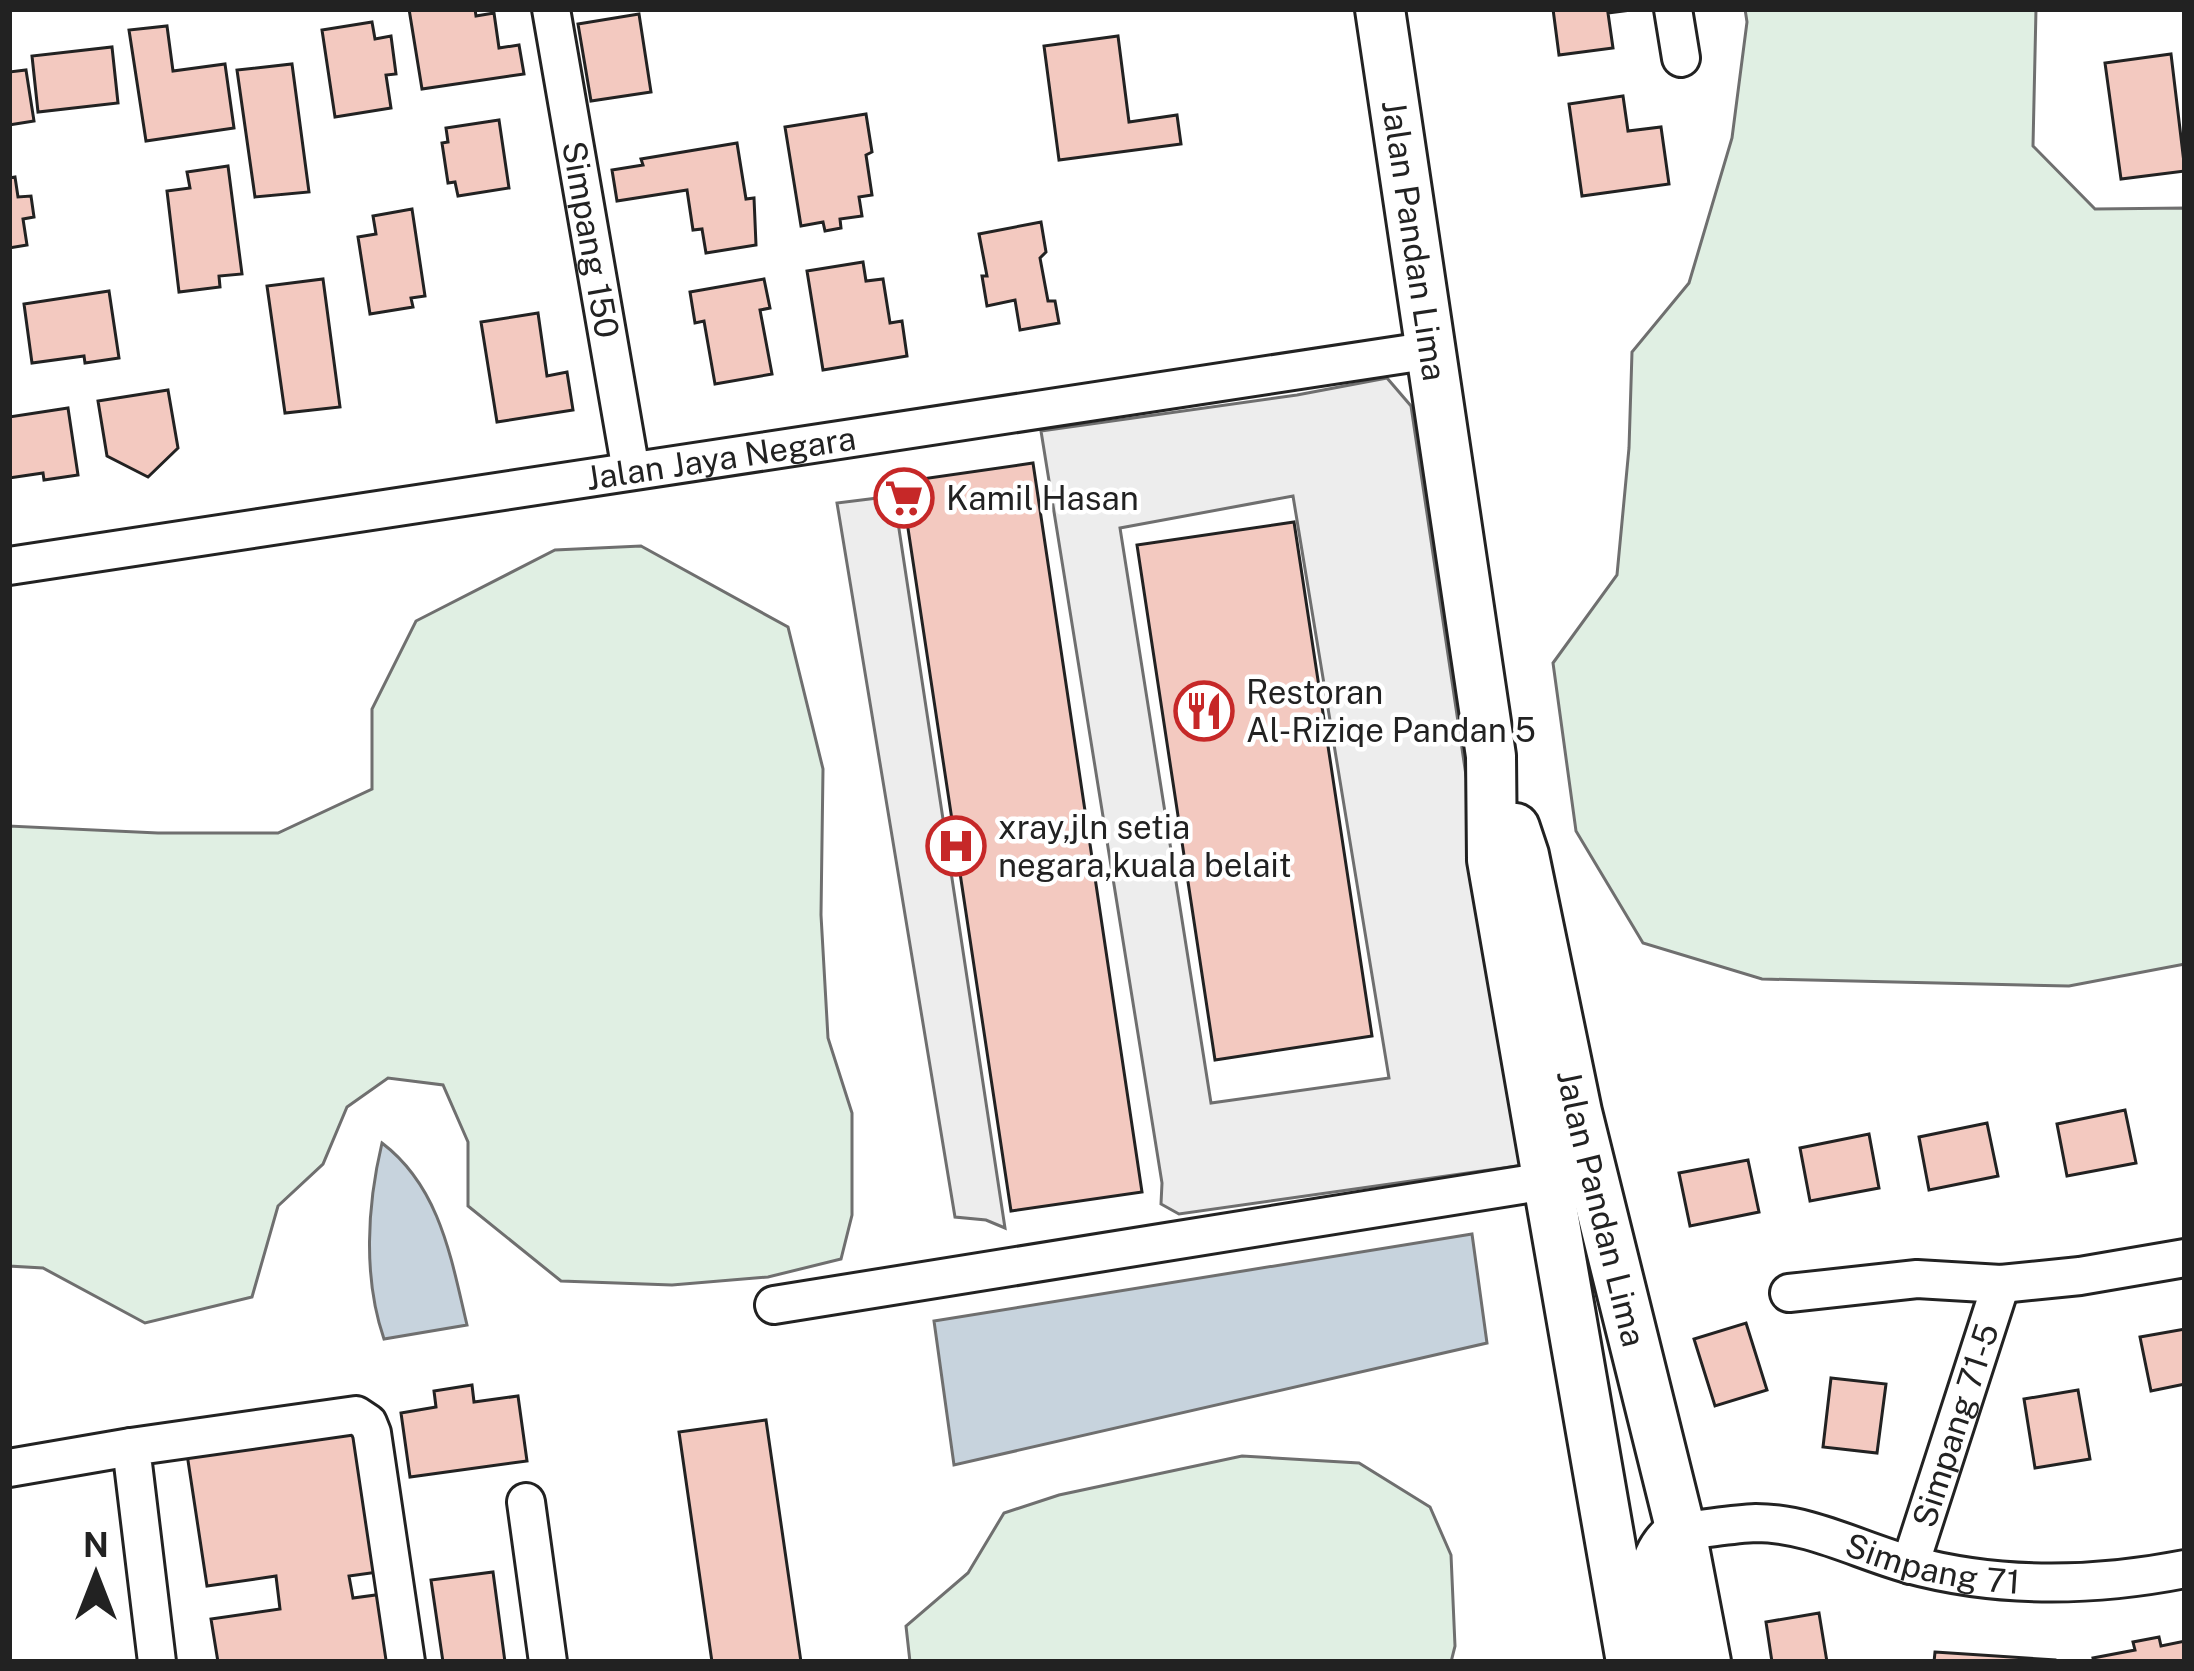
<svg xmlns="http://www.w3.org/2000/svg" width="2194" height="1671" viewBox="0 0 2194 1671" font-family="'Public Sans',sans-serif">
<rect width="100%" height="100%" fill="#fff"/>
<!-- green -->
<g fill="#e0efe3" stroke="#6f6f6f" stroke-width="3">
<path d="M1745,9H2036L2033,146L2095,209L2185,208V964L2069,986L1762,979L1643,943L1576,831L1553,663L1617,575L1629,448L1632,352L1689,283L1732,138L1747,22Z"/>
<path d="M641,546L788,627L823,769L821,915L828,1038L852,1113V1215L841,1259L768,1277L672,1285L561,1281L468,1206V1142L443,1085L388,1078L347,1107L323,1164L278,1206L252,1297L145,1323L43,1268L9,1266V826L158,833H278L372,789V709L416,621L555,550Z"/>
<path d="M1242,1456L1359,1463L1430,1507L1451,1555L1455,1646L1451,1662H910L906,1626L968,1573L1004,1513L1059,1495Z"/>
</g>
<!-- parking -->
<g fill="#ededed" stroke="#6f6f6f" stroke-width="3" fill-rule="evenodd">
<path d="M1387,378L1411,406L1524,1165L1179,1214L1161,1204L1162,1183L1041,431L1297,395ZM1293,496L1389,1078L1211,1103L1120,528Z"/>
<path d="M894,496L1005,1228L986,1220L955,1217L837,503Z"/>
</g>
<!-- water -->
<g fill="#c7d3dd" stroke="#6f6f6f" stroke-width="3">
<path d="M382,1143C440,1187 451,1258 467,1325L384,1339C363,1278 367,1206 382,1143Z"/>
<path d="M1472,1234L1487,1343L954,1465L934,1321Z"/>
</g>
<!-- building -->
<g fill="#f3c9c0" stroke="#222" stroke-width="3">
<path d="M409,9H475L476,16L494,13L499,48L519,45L524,74L422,89Z"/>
<path d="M1553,9H1639L1608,13L1613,48L1559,55Z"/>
<path d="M639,14L651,92L591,101L578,24Z"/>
<path d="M372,22L375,39L391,36L396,74L386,75L391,108L335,117L322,30Z"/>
<path d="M167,26L173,71L225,64L234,128L146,141L129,30Z"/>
<path d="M1118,36L1129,122L1177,115L1181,144L1059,160L1044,46Z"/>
<path d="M112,47L118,103L38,112L32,56Z"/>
<path d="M2171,54L2185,171L2121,179L2105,63Z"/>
<path d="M292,64L309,192L255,197L237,70Z"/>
<path d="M26,70L34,121L9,125V72Z"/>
<path d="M1623,96L1628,131L1661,127L1669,184L1582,196L1569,104Z"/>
<path d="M866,114L872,152L866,155L872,195L859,197L862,216L840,219L841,228L825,231L823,222L801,226L785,127Z"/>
<path d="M499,120L509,188L458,196L455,182L448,183L442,143L448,142L446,128Z"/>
<path d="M737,143L746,199L754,198L756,245L706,253L702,229L693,230L687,190L617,201L612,170L643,165L641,159Z"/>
<path d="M228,166L242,274L219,276L220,287L179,292L167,191L190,188L187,172Z"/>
<path d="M15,177L18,197L31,196L34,217L23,219L27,245L9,248V178Z"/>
<path d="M412,209L425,296L411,298L413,307L370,314L358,237L376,234L373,216Z"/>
<path d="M1041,222L1046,252L1040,258L1048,301H1055L1059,323L1020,330L1015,300L987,306L982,276H987L979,234Z"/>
<path d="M863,262L866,281L883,279L890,323L902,321L907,356L823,370L807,271Z"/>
<path d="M323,279L340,407L285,413L267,286Z"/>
<path d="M764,279L770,308L760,310L772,374L715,384L704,321L695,323L690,292Z"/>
<path d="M109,291L119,358L85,363L84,356L32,363L24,304Z"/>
<path d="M538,313L547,376L567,372L573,410L497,422L481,322Z"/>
<path d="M168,390L178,448L148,477L107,456L98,401Z"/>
<path d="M68,408L78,475L44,480L43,473L9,478V417Z"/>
<path d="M1033,463L1142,1192L1011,1211L901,482Z"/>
<path d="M1294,522L1372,1036L1215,1060L1137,545Z"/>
<path d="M2125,1110L2136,1163L2067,1176L2057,1124Z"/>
<path d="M1987,1123L1998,1176L1929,1190L1919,1137Z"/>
<path d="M1869,1134L1879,1188L1810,1201L1800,1148Z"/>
<path d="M1748,1160L1759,1212L1690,1226L1679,1173Z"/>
<path d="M1746,1323L1767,1390L1715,1406L1694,1339Z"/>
<path d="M2185,1329V1384L2151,1391L2140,1337Z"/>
<path d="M1831,1378L1886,1384L1877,1453L1823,1447Z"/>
<path d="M472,1385L474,1402L518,1396L527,1461L410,1477L401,1413L436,1407L434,1391Z"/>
<path d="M2078,1390L2090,1459L2035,1468L2024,1399Z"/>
<path d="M766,1420L801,1662H712L679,1432Z"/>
<path d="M356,1429L378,1572L349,1576L353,1598L383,1594L394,1662H218L211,1619L280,1609L276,1576L207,1586L187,1454Z"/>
<path d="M493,1572L505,1662H443L431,1580Z"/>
<path d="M1819,1613L1827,1662H1772L1766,1622Z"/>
<path d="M2159,1637L2161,1646L2185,1641V1662H2094L2093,1658L2135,1650L2133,1642Z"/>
<path d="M1935,1652L2055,1660V1662H1934Z"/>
</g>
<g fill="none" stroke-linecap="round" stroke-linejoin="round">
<!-- minor casing -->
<g stroke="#222" stroke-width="42">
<g id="minor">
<path id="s1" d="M551,9L631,471"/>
<path d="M1673,9L1681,58"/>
<path id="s2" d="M9,566L1432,350"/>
<path d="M1789,1293L1917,1279L2001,1284L2080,1276L2185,1258"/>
<path d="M774,1305L1546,1181"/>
<path d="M9,1468L131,1447"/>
<path d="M526,1502L548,1662"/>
<path id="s3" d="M1681,1531C1706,1529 1731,1524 1756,1523C1809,1523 1858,1550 1908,1564C2000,1589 2093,1587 2185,1569"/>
<path id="s4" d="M1910,1565L2001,1284"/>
<path d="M157,1662L131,1447L356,1415L368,1423L372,1433L406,1662"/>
</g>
</g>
<!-- major casing -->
<g stroke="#222" stroke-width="54">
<g id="major">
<path id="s5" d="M1380,9L1491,756L1492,860L1631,1662"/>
<path id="s6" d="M1515,828L1524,855L1577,1112L1681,1531L1706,1662"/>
<path d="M1666,1662C1658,1613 1636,1565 1681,1531"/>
</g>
</g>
<!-- minor -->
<use href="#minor" stroke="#fff" stroke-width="36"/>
<!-- major -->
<use href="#major" stroke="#fff" stroke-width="48"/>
</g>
<!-- icons -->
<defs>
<g id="supermarket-ring" transform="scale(3)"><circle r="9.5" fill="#fff" stroke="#c62828" stroke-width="1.5"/><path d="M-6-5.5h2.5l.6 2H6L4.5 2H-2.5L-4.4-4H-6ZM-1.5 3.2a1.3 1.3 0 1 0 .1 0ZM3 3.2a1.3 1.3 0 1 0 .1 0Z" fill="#c62828"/></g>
<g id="restaurant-ring" transform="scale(3)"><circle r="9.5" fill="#fff" stroke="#c62828" stroke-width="1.5"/><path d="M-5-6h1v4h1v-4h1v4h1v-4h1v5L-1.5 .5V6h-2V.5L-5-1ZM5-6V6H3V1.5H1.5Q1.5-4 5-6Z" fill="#c62828"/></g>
<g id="hospital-ring" transform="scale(3)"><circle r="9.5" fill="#fff" stroke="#c62828" stroke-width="1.5"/><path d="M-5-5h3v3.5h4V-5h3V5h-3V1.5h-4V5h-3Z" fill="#c62828"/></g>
</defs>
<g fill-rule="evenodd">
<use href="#supermarket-ring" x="904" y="498"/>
<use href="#restaurant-ring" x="1204" y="711"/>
<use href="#hospital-ring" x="956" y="846"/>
</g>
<g text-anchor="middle" stroke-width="9" stroke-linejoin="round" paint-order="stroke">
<!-- street labels -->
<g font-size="33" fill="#222" stroke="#fff">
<text dy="12" stroke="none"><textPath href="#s1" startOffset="234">Simpang 150</textPath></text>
<text dy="12" stroke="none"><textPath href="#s5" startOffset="234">Jalan Pandan Lima</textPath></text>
<text dy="12" stroke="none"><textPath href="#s2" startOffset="720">Jalan Jaya Negara</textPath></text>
<text dy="12" stroke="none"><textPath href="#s6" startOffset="390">Jalan Pandan Lima</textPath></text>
<text dy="12" stroke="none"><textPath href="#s4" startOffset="147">Simpang 71-5</textPath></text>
<text dy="12" stroke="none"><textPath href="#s3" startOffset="258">Simpang 71</textPath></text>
</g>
<!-- poi labels -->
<g font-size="33" fill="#222" stroke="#fff" text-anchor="start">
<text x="946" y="510">Kamil Hasan</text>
<text x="1246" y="704">Restoran<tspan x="1246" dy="38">Al-Riziqe Pandan 5</tspan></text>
<text x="998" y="839">xray,jln setia<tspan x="998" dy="38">negara,kuala belait</tspan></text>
</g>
</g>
<!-- border -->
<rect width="2194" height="1671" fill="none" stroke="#222222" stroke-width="24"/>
<!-- north arrow -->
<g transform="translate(96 1575)" stroke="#ffffff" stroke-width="9" paint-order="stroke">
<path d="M0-9L21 45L0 30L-21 45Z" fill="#222222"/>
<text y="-18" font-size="33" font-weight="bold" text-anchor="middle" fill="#222222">N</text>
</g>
</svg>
